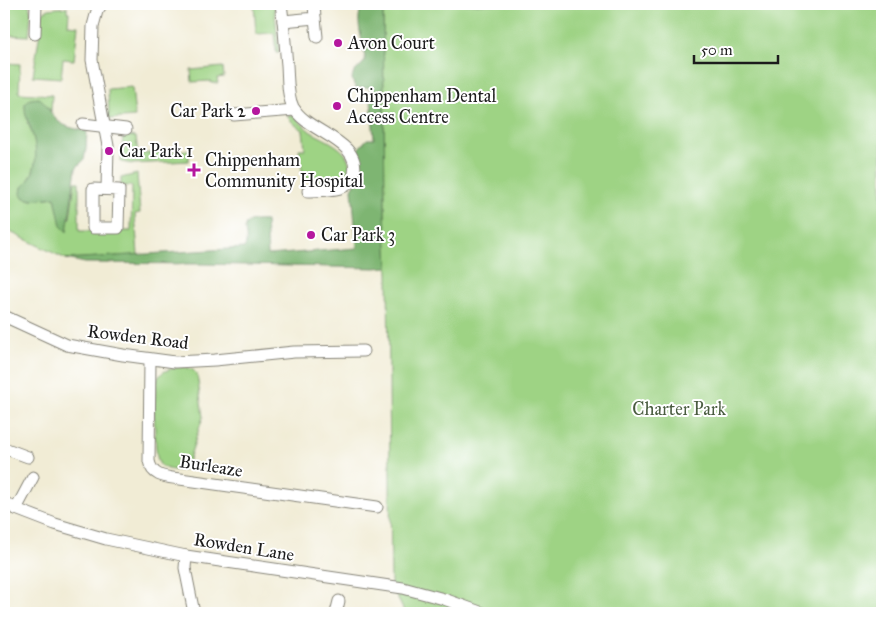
<svg xmlns="http://www.w3.org/2000/svg" width="886" height="617" viewBox="0 0 886 617" font-family="'IM FELL Great Primer',serif">
<rect width="100%" height="100%" fill="#fff"/>
<filter id="ink" filterUnits="userSpaceOnUse"><feTurbulence type="fractalNoise" baseFrequency=".02" numOctaves="2"/><feDisplacementMap in="SourceGraphic" scale="10" xChannelSelector="R" yChannelSelector="G"/><feConvolveMatrix kernelMatrix="1 2 1 2 8 2 1 2 1" color-interpolation-filters="sRGB"/></filter>
<filter id="wash" filterUnits="userSpaceOnUse"><feTurbulence type="fractalNoise" baseFrequency=".0096" numOctaves="4" result="noise"/><feDisplacementMap in="SourceGraphic" scale="20" xChannelSelector="R" yChannelSelector="G"/><feGaussianBlur stdDeviation="1.12" result="paint"/><feColorMatrix in="noise" values="0 0 0 0 0 0 0 0 0 0 0 0 0 0 0 0 0 1.4 0 .05"/><feComposite in="paint" operator="in"/></filter>
<g filter="url(#wash)">
<rect width="100%" height="100%" fill="#f1ecd5"/>
<!-- green -->
<g fill="#9ed384" stroke="#5d7850">
<path d="M4,4H29L31,13L29,36L8,35L7,63L20,64L19,93L52,95L51,112L49,108L27,122C38,140 41,173 22,187L24,198L32,200L55,197L59,216L70,218L75,182H79V231H131L132,186H121V178L137,174L140,213L135,214L138,255L66,259L4,229Z"/>
<path d="M254,4H274L279,53H276L274,33L256,34Z"/>
<path d="M383,4H882V613H413L404,611L391,585L388,273L385,213Z"/>
<path d="M67,7V12H69L68,25L78,26L74,60L63,59L61,78L33,76L43,12L49,9Z"/>
<path d="M223,67L224,77L217,78L218,83H211V81L192,82L191,70Z"/>
<path d="M132,87L135,117L109,119L108,89Z"/>
<path d="M287,116H294C300,121 305,128 311,132C325,140 354,150 349,171C348,175 345,178 341,179C329,182 315,178 303,178L299,149H305L303,130L294,124Z"/>
<path d="M123,135L136,137L138,154L189,150V161L133,164L121,162Z"/>
<path d="M183,367L192,369L197,374L203,417L187,465L184,470C178,471 162,470 159,463C154,455 153,391 157,381C157,379 159,376 161,374C166,369 176,368 183,367Z"/>
</g>
<!-- forest -->
<g fill="#7eb572" stroke="#4d6847">
<path d="M364,4H383L385,213L388,267L375,268L202,264L85,263L66,259L244,248C253,234 230,219 266,221L268,255L357,248L352,189L361,173L358,149L367,139H374L370,87L356,88C346,73 358,71 365,61C365,44 352,18 364,4Z"/>
<path d="M39,98C47,103 48,110 54,117C62,127 75,129 87,131L86,149L84,160L76,168L67,232L61,226L55,197L32,200L24,198L21,194L22,187C38,175 38,150 32,133C29,122 24,115 25,103L30,99Z"/>
</g>
</g>
<g filter="url(#ink)">
<g fill="none" stroke-linecap="round" stroke-linejoin="round">
<!-- minor casing -->
<g stroke="#868478" stroke-width="13">
<g id="minor">
<path d="M102,4L97,11L93,26L92,60L108,146L107,189"/>
<path d="M281,4C284,24 285,45 287,65C288,79 287,95 293,107C307,133 362,140 354,174C350,193 323,190 308,191"/>
<path d="M315,18L317,37"/>
<path d="M283,21L315,18L314,4"/>
<path d="M35,34L36,4"/>
<path d="M234,115L295,110"/>
<path d="M83,124L126,129"/>
<path d="M93,189L119,190L118,228H93Z"/>
<path d="M4,316L67,345L123,355L175,362L215,360L294,352L364,351"/>
<path d="M150,359L149,461C152,477 166,477 180,479L377,507"/>
<path d="M4,448L28,457"/>
<path d="M4,502L16,509L55,524L106,539L186,556L403,588L444,599L483,613"/>
<path d="M16,509L33,477"/>
<path d="M186,556L185,568L194,613"/>
<path d="M336,613L339,601"/>
</g>
</g>
<!-- minor -->
<use href="#minor" stroke="#fff" stroke-width="11"/>
</g>
</g>
<!-- markers -->
<g fill="#b5179e" stroke="#fff" stroke-width="2">
<circle cx="338" cy="43" r="5"/>
<circle cx="337" cy="106" r="5"/>
<circle cx="256" cy="111" r="5"/>
<circle cx="109" cy="151" r="5"/>
<path d="M191.5 162.5h5v5h5v5h-5v5h-5v-5h-5v-5h5z"/>
<circle cx="311" cy="235" r="5"/>
</g>
<g text-anchor="middle" stroke-width="4" stroke-linejoin="round" paint-order="stroke">
<!-- poi labels -->
<g font-size="18" fill="#1c1c1c" stroke="#fff" text-anchor="start">
<text x="348" y="49">Avon Court</text>
<text x="347" y="102">Chippenham Dental<tspan x="347" dy="21">Access Centre</tspan></text>
<text x="246" y="117" text-anchor="end">Car Park 2</text>
<text x="119" y="157">Car Park 1</text>
<text x="205" y="166">Chippenham<tspan x="205" dy="21">Community Hospital</tspan></text>
<text x="321" y="241">Car Park 3</text>
</g>
<!-- street labels -->
<g font-size="18" fill="#1c1c1c" stroke="#fff">
<text transform="translate(138 337) rotate(7)" y="6">Rowden Road</text>
<text transform="translate(211 466) rotate(9)" y="6">Burleaze</text>
<text transform="translate(244 547) rotate(9)" y="6">Rowden Lane</text>
</g>
<!-- park labels -->
<g font-size="18" fill="#4a5c40" stroke="#fff">
<text x="679" y="415">Charter Park</text>
</g>
</g>
<!-- margin -->
<rect width="886" height="617" fill="none" stroke="#fff" stroke-width="20"/>
<!-- scale -->
<path d="M694 55v8h84v-8" fill="none" stroke="#1c1c1c" stroke-width="2.5"/>
<text x="701" y="55" font-size="15" fill="#1c1c1c" stroke="#ffffff" stroke-width="4" paint-order="stroke">50 m</text>
</svg>
